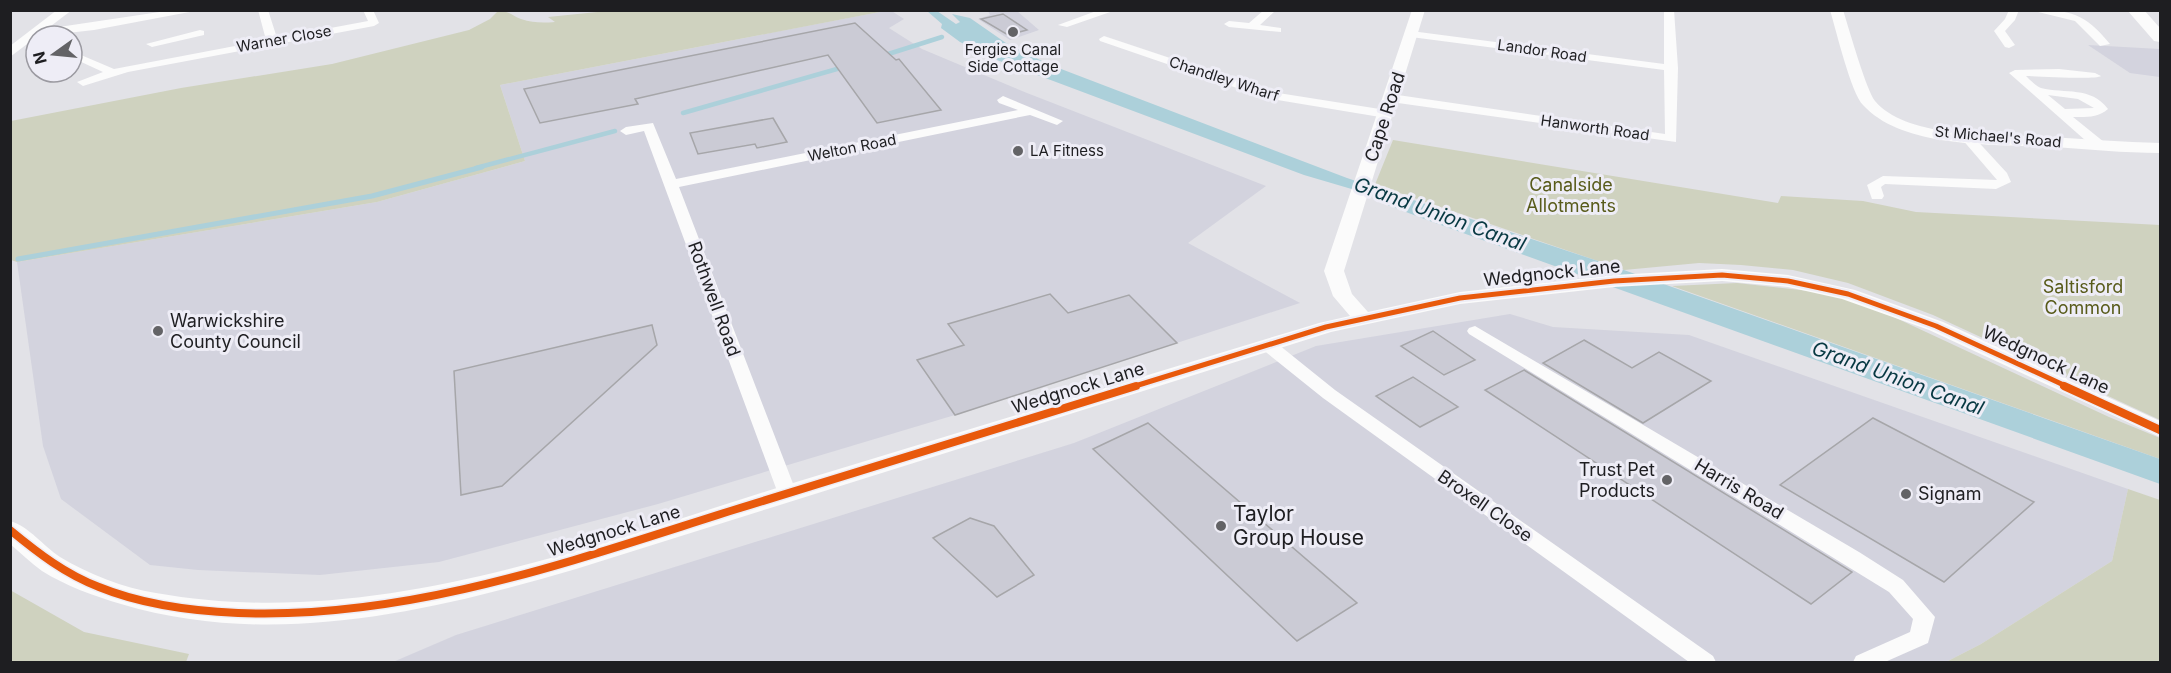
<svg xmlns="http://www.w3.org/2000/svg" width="2171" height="673" viewBox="0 0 2171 673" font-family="Inter,sans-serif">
<rect width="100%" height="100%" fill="#e2e2e7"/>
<!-- built -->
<g fill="#d3d3de">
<path d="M890,10L904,19L889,28L922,49L1027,93L1266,186L1188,243L1300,303L955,415L658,504L439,562L320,575L198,570L150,565L61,499L43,446L17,262L377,202L525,161L500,85Z"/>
<path d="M988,11H1017L1039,30L1010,40L978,19L990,15Z"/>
<path d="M2088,45L2160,49V77L2130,73Z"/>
<path d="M1510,314L1553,327L1689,335L2128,489L2112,561L1981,644L1946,662H393L456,635L1074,443L1316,346Z"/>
</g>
<!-- green -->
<g fill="#cfd2bf">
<path d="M607,11H885L500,85L525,161L377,202L17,262L11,260V121L181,88L332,64L469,30L490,19L498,11C508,10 512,16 521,19C533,23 543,23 555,22L548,17Z"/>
<path d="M1393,140L1778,203L1781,196L1863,201L1916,212L2160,225V420L1933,315L1848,283L1793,270L1741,265L1699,263L1624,270L1388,189L1374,187Z"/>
<path d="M1737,283L1827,293L1883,312L2109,417L2160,438V459L1672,286Z"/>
<path d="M2128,489L2160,500V662H1946L1981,644L2112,561Z"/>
<path d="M10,590L84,632L189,654L186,662H11Z"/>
</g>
<!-- water -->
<path fill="#acd0da" d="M927,11H937L956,24L960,22L952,14L970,18L1006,43L1048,64L1347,178L1604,263L2160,459V484L1427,220L1385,204L1372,195L1304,175L997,60L960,42L941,28L942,24Z"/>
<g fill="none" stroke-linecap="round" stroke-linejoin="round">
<!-- stream-far1 -->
<g stroke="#acd0da" stroke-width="4.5">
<path d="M882,56L942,37"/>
<path d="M683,113L844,67"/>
<path d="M476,168L615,131"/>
</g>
<!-- stream -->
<path stroke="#acd0da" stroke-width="5" d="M18,259L372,196L482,167"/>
</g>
<!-- building -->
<g fill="#cbcbd5" stroke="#a6a6a9" stroke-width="1.5">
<path d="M1003,14L1027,30L1008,35L981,19Z"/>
<path d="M855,23L896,60L899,59L941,110L877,123L828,55L635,99L638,104L540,123L524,89Z"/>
<path d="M773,118L787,142L757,148L755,144L698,154L690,133Z"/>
<path d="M1050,294L1068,313L1129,295L1177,343L955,415L917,360L964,345L948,324Z"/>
<path d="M652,325L657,345L502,486L461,495L454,371Z"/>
<path d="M1433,331L1475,360L1444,375L1401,346Z"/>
<path d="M1584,340L1632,368L1659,352L1711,381L1643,423L1543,363Z"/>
<path d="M1524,370L1852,572L1811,604L1485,390Z"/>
<path d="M1413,377L1458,407L1420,427L1376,396Z"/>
<path d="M1873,418L2034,502L1944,582L1780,485Z"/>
<path d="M1148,423L1357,603L1297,641L1093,449Z"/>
<path d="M970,518L994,526L1034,575L997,597L933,538Z"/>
</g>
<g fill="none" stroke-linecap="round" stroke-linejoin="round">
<!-- minor -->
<g fill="#fbfbfb" fill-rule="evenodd">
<path d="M173,10H200L94,30L32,37L27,34L32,31Z"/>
<path d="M258,10H268L277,38L368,21L363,10H373L379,23L374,26L128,72L83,86L77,82L103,72L77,60L75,58L81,55L114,69L266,40Z"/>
<path d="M1099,10H1116L1067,27L1058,25Z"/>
<path d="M1264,10H1276L1260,25L1281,28V32L1229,27L1224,24L1229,21L1249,23Z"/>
<path d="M1664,10H1674L1678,68L1676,142L1391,102L1385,98L1391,94L1665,134L1664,70L1411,37L1406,34L1411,31L1664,64Z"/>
<path d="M2009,10H2019L2015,20L2005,31L2015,45L2009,48L2005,47L1994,31L2005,19Z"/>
<path d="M2030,10C2070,10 2084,12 2110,44L2100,46L2075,21Z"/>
<path d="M200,30L204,31V35L152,47L146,44Z"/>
<path d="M1104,36L1272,92L1386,110L1392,114L1386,118L1266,98L1100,41L1099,39Z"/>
<path d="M2059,69L2095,73L2101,76C2096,80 2038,76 2026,76C2030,80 2036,86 2041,88C2065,94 2091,86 2108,109C2098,118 2086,117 2073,117L2104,142V148H2094L2009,73L2015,70ZM2048,95L2078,99L2094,108L2065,109Z"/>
<path d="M1003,96L1063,121L1057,125L1030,115L679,187L797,494L794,499H780L644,131L626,135L620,131L626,127L653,123L676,179L1018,110L999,103L997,100Z"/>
<path d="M1967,134L1972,135L2007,173L2011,182L1996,189L1885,184L1881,187L1884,196L1882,199H1872L1867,185L1883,176L1997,180L1961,138Z"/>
<path d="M1475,326L1859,552L1903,580L1935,617L1928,643L1885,662H1853L1856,656L1910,632L1913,619L1889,592L1469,334L1467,331L1469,328Z"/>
<path d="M1268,340L1274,341L1335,390L1713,656L1716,662H1689L1323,398L1262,349L1260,345Z"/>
</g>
<!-- tertiary -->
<g fill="#fbfbfb" fill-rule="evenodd">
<path d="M57,10H72L10,57V46Z"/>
<path d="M1412,10H1425L1344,271L1352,294L1368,312L1460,292L1614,275L1722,269L1788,275L1855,290L1943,322L2160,421V437L1929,330L1842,299L1788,287L1722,281L1614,287L1460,304L1331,332L576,569C430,612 271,649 121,604C94,596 66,586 42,571C31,563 21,553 10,544V521C30,527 43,546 60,557C88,574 124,588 156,593C374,632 588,546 793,483C968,430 1143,376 1319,323L1350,316L1333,296L1324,271Z"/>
<path d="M1830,10H1843C1849,29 1866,89 1875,101C1908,140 2004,135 2050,137C2087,139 2123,142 2160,143V153C2124,153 2087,149 2051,147C1995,144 1903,149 1863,105C1851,93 1836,30 1830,10Z"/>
</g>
<!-- primary -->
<path fill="#fbfbfb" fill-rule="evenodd" d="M2127,10H2144L2160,28V42L2154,41Z"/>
<!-- cycleway-far1 casing -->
<g stroke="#eeedf6" stroke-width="9">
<path id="cycleway-far1" d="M1132,387L1326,327L1460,298L1614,281L1722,275L1788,281L1848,294L1936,326L2068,387"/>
</g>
<!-- cycleway casing -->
<g stroke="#eeedf6" stroke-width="11">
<g id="cycleway">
<path d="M2064,386L2160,430"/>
<path d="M10,530C38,553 65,574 99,587C143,605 192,611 238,613C412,620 577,559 740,508C872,467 1004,427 1136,386"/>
</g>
</g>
<!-- cycleway-far1 -->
<use href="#cycleway-far1" stroke="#e8590c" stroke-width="5"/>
<!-- cycleway -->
<use href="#cycleway" stroke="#e8590c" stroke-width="8"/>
</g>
<!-- markers -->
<g fill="#636366" stroke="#eeedf6" stroke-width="2">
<circle cx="1013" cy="32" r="6"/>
<circle cx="1018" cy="151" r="6"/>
<circle cx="158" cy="331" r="6"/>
<circle cx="1667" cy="480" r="6"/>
<circle cx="1906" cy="494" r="6"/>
<circle cx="1221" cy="526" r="6"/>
</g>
<g text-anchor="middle" stroke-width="6" stroke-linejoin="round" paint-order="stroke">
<!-- far-street labels -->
<g font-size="15" fill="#1e1e21" stroke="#eeedf6">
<text transform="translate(284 39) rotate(-10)" y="5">Warner Close</text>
<text transform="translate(1542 51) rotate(8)" y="5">Landor Road</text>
<text transform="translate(1224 79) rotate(18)" y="5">Chandley Wharf</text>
<text transform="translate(1595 128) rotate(8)" y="5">Hanworth Road</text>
<text transform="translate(1998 137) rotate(5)" y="5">St Michael's Road</text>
<text transform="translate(852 148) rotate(-11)" y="5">Welton Road</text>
</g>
<!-- far-poi labels -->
<g font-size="15" fill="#1e1e21" stroke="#eeedf6">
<text x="1013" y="55">Fergies Canal<tspan x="1013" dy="17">Side Cottage</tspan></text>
<text x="1030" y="156" text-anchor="start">LA Fitness</text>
</g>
<!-- street labels -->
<g font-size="18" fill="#1e1e21" stroke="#eeedf6">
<text transform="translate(1385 117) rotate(-72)" y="6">Cape Road</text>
<text transform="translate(1552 273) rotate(-6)" y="6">Wedgnock Lane</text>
<text transform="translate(714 299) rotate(70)" y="6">Rothwell Road</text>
<text transform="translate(2046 360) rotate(25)" y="6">Wedgnock Lane</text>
<text transform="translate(1078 388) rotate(-17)" y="6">Wedgnock Lane</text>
<text transform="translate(1739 489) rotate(31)" y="6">Harris Road</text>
<text transform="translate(1485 506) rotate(35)" y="6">Broxell Close</text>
<text transform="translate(614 531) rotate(-17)" y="6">Wedgnock Lane</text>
</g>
<!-- park labels -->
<g font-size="18" fill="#585b1a" stroke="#eeedf6">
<text x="1571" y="191">Canalside<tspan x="1571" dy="21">Allotments</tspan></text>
<text x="2083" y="293">Saltisford<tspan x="2083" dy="21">Common</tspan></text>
</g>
<!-- poi labels -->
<g font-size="18" fill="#1e1e21" stroke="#eeedf6" text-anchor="start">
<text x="170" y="327">Warwickshire<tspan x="170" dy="21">County Council</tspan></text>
<text x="1655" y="476" text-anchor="end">Trust Pet<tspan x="1655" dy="21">Products</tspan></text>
<text x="1918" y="500">Signam</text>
</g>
<!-- water labels -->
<g font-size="20" font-style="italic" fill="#083943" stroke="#eeedf6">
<text transform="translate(1440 214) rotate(20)" y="7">Grand Union Canal</text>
<text transform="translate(1898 378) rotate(20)" y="7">Grand Union Canal</text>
</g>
<!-- near-poi labels -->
<g font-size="21" fill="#1e1e21" stroke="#eeedf6" text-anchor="start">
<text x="1233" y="521">Taylor<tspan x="1233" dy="24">Group House</tspan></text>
</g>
</g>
<!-- border -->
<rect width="2171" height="673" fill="none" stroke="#1e1e21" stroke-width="24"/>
<!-- north arrow -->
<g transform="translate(54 54) rotate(255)"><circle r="28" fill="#eeedf6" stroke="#9b9aa1" stroke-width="1.5"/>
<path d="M0-4.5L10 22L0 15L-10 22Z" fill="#636366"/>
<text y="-9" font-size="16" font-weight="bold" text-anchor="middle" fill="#1e1e21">N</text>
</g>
</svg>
